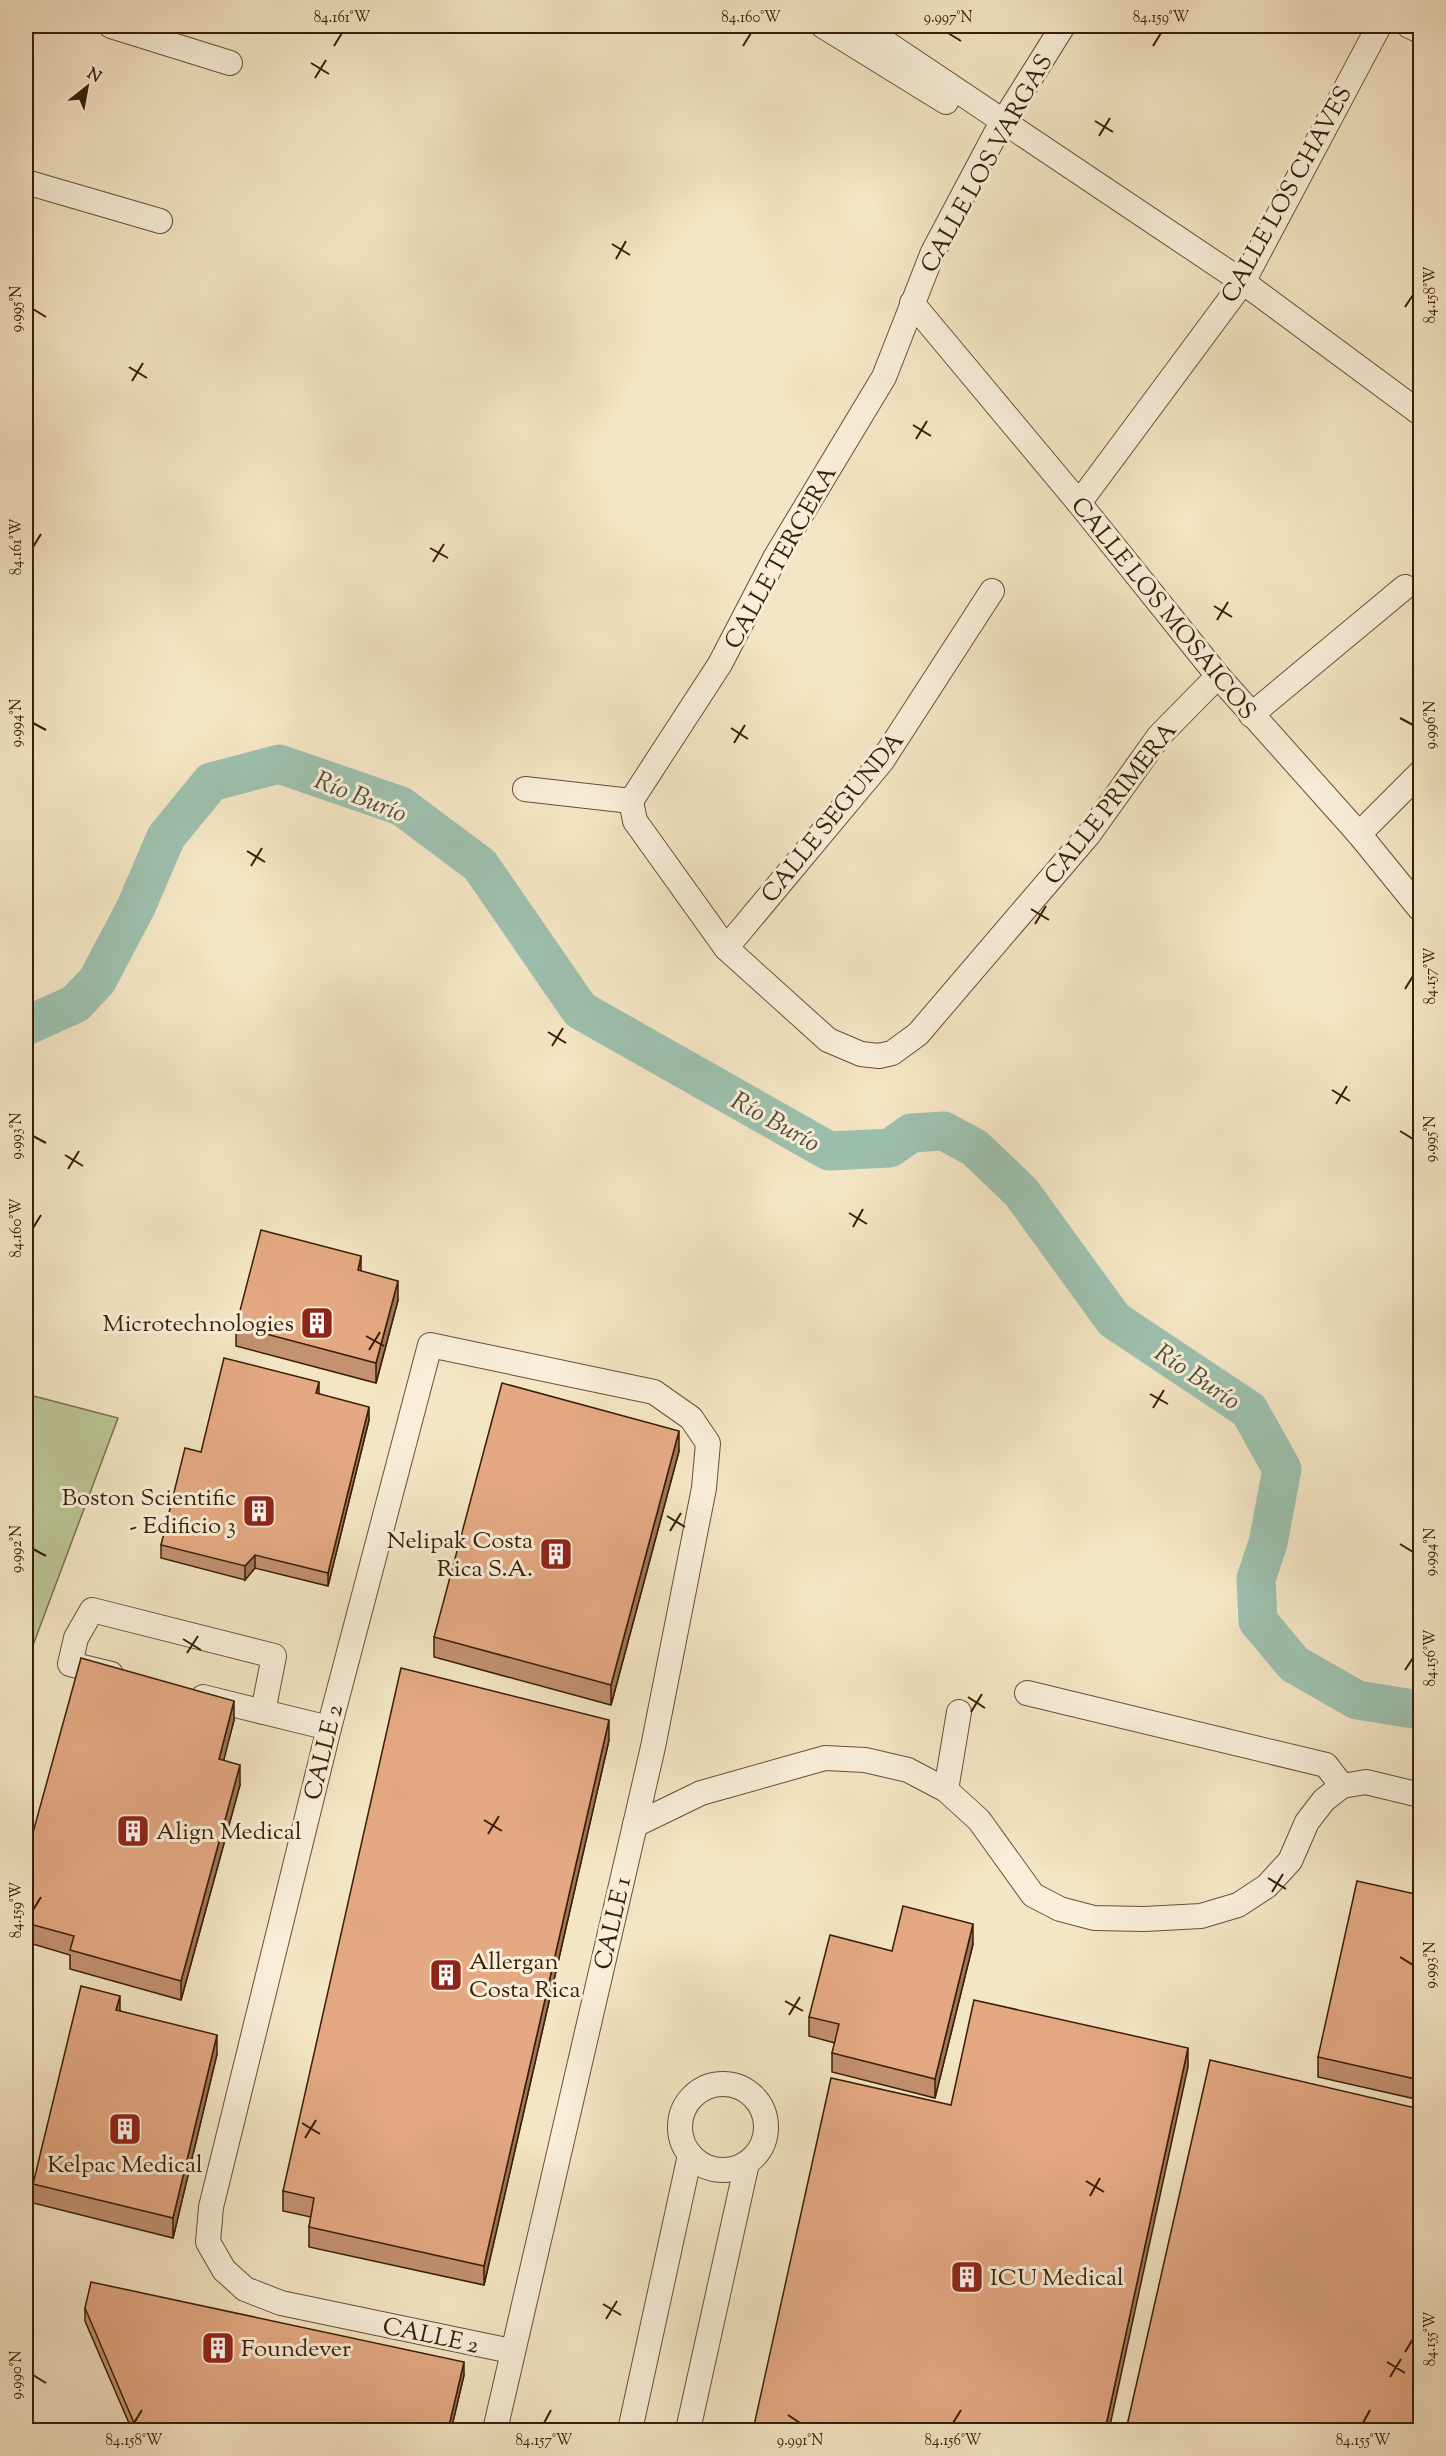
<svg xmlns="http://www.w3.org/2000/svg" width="1446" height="2456" viewBox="0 0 1446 2456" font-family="'Sorts Mill Goudy',serif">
<rect width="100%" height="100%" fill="#f4e5c4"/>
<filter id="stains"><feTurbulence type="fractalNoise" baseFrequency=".00333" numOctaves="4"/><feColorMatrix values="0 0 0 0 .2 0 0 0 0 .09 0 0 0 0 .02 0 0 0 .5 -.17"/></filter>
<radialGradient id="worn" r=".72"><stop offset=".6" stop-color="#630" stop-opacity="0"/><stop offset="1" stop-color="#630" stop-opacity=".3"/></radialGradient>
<!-- green -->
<path fill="#bbc594" stroke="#7a724d" stroke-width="1.5" d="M26,1394L118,1418L26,1664Z"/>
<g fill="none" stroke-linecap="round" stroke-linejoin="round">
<!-- river -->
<path stroke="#9dc0ae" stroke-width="39" d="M26,1026L75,1004L97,981L136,907L166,837L211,782L279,764L401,806L480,865L580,1010L829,1151L890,1148L911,1133L944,1131L975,1148L1021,1192L1114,1320L1249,1410L1282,1469L1268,1543L1256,1579L1258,1621L1294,1664L1357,1700L1420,1710"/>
<!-- minor casing -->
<g stroke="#675036" stroke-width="26">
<g id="minor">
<path d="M111,26L230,63"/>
<path d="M823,26L946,102"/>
<path d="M861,26L1243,282L1420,413"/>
<path d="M1409,26L1420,31"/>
<path d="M26,182L160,221"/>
<path d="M912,303L1079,503L1218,676L1359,834L1420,909"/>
<path d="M1079,503L1243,282L1379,26"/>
<path d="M1251,715L1405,587"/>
<path d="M525,789L631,801"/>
<path d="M631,801L720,664L775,558L884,377L933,252L996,133L1063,26"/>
<path d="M631,801L635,821L726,948L828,1040L861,1054L879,1056L892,1053L918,1034L1089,834L1159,736L1218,676"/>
<path d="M1359,834L1420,773"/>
<path d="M726,948L882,761L992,591"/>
<path d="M111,1674L70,1664L76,1638L92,1610L274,1656L263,1712"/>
<path d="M1027,1693L1326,1765L1342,1786"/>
<path d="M203,1697L329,1728"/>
<path d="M946,1790L959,1712"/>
<path d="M635,1825L701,1793L825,1758L865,1760L908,1770L946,1790L979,1820L1033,1895L1060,1909L1094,1918L1144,1919L1201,1916L1238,1905L1267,1886L1290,1861L1307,1822L1324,1800L1342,1786L1366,1782L1420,1795"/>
<circle cx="723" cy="2127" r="43"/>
<path d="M495,2430L653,1747L704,1488L708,1443L691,1418L654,1392L430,1345L329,1728L211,2207L208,2242L224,2270L245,2289L281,2303L511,2351"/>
<path d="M630,2430L690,2155"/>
<path d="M688,2430L747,2163"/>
</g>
</g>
<!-- minor -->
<use href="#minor" stroke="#f8eed9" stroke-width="24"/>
</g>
<!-- wall -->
<g fill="#c49171" stroke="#381e06" stroke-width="1.5">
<path d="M361,1271L398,1300L376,1383L236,1346V1326Z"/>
<path d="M319,1394L369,1420L328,1586L255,1568L245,1580L161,1558V1545L201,1452Z"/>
<path d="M679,1451L611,1705L434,1657V1637Z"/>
<path d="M234,1720L223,1761L240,1785L181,2000L70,1969V1955L26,1942V1858Z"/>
<path d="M609,1740L484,2285L309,2247V2227L311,2217L283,2211V2191Z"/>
<path d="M1420,1895V2100L1318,2077V2057Z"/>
<path d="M973,1944L935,2098L832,2072V2053L835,2043L809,2036V2017L892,1951Z"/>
<path d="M120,2011L217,2054L173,2238L33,2203V2184Z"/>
<path d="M85,2308L464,2375L451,2430H132L85,2321Z"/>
</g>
<!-- shaded-wall -->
<g fill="#a0765c" stroke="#381e06" stroke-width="1.5">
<path d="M361,1256V1276L358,1270Z"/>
<path d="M398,1281V1300L376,1383V1363Z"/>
<path d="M319,1382V1395L316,1393Z"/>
<path d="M369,1407V1420L328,1586V1573Z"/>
<path d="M679,1431V1451L611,1705V1685Z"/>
<path d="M255,1555V1568L245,1580V1566Z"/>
<path d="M234,1701V1720L219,1779V1759Z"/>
<path d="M609,1720V1740L484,2285V2266Z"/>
<path d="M240,1765V1785L181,2000V1981Z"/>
<path d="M973,1924V1944L935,2098V2079Z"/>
<path d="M120,1996V2016L116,2010Z"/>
<path d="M217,2035V2054L173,2238V2218Z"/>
<path d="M1188,2048V2067L1109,2430H1105Z"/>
<path d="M464,2362V2375L451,2430H448Z"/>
</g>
<!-- building -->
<g fill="#e4a983" stroke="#381e06" stroke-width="1.5">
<path d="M261,1230L361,1256L358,1270L398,1281L376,1363L236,1326Z"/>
<path d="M224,1358L319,1382L316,1393L369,1407L328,1573L255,1555L245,1566L161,1545L185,1448L201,1452Z"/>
<path d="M502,1383L679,1431L611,1685L434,1637Z"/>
<path d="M81,1658L234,1701L219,1759L240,1765L181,1981L70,1950L74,1936L26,1923V1858Z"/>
<path d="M401,1668L609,1720L484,2266L309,2227L314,2198L283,2191Z"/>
<path d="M1357,1881L1420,1895V2080L1318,2057Z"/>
<path d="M903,1906L973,1924L935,2079L832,2053L839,2024L809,2017L830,1935L892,1951Z"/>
<path d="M81,1986L120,1996L116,2010L217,2035L173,2218L33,2184Z"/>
<path d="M974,2000L1188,2048L1105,2430H753L831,2078L951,2105Z"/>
<path d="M1210,2060L1420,2109V2430H1126Z"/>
<path d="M91,2282L464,2362L448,2430H137L85,2308Z"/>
</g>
<!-- ticks -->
<path fill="none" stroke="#381e06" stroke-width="2" d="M948,33L961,41M334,46L342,33M743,46L751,33M1153,46L1161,33M311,63L329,74M315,78L326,60M1095,121L1113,132M1099,136L1110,118M612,244L630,255M616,259L626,241M1405,307L1413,295M33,309L46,317M129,367L147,378M132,381L143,363M913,425L931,436M916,439L927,421M33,547L41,534M430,548L448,558M433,562L444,544M1214,606L1232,617M1217,620L1228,602M1400,718L1413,725M33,723L46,730M731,728L748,739M734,743L745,725M247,851L265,862M251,866L262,848M1031,909L1049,920M1035,924L1046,906M1405,989L1413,976M548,1032L566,1043M552,1046L563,1028M1332,1090L1350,1101M1336,1104L1347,1086M1400,1131L1413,1139M33,1136L46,1143M65,1155L83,1166M68,1169L79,1151M849,1213L867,1224M853,1227L863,1209M33,1228L41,1215M366,1336L384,1346M369,1350L380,1332M1150,1394L1168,1404M1153,1408L1164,1390M667,1516L685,1527M670,1531L681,1513M1400,1544L1413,1552M33,1549L46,1556M183,1639L201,1650M187,1653L198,1636M1405,1670L1413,1658M968,1697L985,1708M971,1712L982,1694M484,1820L502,1831M488,1834L499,1816M1268,1878L1286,1889M1272,1892L1283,1874M33,1910L41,1897M1400,1957L1413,1965M785,2001L803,2011M789,2015L800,1997M302,2123L320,2134M305,2138L316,2120M1086,2181L1104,2192M1090,2196L1100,2178M603,2304L621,2315M606,2319L617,2301M1405,2352L1413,2339M1387,2362L1405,2373M33,2375L46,2383M1390,2377L1401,2359M788,2415L800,2423M134,2423L142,2410M544,2423L551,2410M953,2423L961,2410M1363,2423L1370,2410"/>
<!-- icons -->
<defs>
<g id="building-square" transform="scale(1.725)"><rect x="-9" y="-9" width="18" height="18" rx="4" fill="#8f2418" stroke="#f8eed9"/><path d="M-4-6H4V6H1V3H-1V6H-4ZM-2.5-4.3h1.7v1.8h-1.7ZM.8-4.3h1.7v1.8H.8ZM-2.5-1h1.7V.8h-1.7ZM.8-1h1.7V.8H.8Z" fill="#fff"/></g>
</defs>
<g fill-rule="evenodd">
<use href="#building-square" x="317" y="1323"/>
<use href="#building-square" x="259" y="1511"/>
<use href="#building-square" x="556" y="1554"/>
<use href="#building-square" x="133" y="1831"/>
<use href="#building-square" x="446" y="1975"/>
<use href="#building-square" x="125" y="2129"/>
<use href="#building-square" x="967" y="2277"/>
<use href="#building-square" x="218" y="2348"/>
</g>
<g text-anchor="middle" stroke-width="6" stroke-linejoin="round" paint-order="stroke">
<!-- street labels -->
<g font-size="24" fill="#381e06" stroke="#f8eed9">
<text transform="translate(986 163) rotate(-61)" y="8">CALLE LOS VARGAS</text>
<text transform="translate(1286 194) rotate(-61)" y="8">CALLE LOS CHAVES</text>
<text transform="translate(780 557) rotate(-61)" y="8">CALLE TERCERA</text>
<text transform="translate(1164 608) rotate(51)" y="8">CALLE LOS MOSAICOS</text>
<text transform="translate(1110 803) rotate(-52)" y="8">CALLE PRIMERA</text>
<text transform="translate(832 817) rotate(-51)" y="8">CALLE SEGUNDA</text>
<text transform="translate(323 1752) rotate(-76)" y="8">CALLE 2</text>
<text transform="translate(612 1923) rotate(-77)" y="8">CALLE 1</text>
<text transform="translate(431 2335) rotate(12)" y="8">CALLE 2</text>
</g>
<!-- poi labels -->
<g font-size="24" fill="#381e06" stroke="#f8eed9" text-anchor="start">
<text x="294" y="1331" text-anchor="end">Microtechnologies</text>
<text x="236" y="1505" text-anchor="end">Boston Scientific<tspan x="236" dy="28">- Edificio 3</tspan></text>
<text x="533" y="1548" text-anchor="end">Nelipak Costa<tspan x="533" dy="28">Rica S.A.</tspan></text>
<text x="156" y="1839">Align Medical</text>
<text x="469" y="1969">Allergan<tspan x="469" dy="28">Costa Rica</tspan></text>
<text x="125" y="2172" text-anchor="middle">Kelpac Medical</text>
<text x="990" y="2285">ICU Medical</text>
<text x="241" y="2356">Foundever</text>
</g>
<!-- water labels -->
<g font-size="26" font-style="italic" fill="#564f38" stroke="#f8eed9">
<text transform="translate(361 796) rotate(22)" y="9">Río Burío</text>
<text transform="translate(776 1121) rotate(29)" y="9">Río Burío</text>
<text transform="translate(1198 1376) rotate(34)" y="9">Río Burío</text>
</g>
</g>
<!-- margin -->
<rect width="1446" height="2456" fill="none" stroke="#f4e5c4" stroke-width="66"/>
<!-- north arrow -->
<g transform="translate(87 87) rotate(31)" stroke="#f8eed9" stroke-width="4.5" paint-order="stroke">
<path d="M0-4.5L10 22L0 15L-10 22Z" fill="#381e06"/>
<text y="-9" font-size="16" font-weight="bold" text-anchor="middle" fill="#381e06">N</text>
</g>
<rect x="33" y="33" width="1380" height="2390" fill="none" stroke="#381e06" stroke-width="2"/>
<g font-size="15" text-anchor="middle" fill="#381e06">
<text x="342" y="22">84.161°W</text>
<text x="751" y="22">84.160°W</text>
<text x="948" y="22">9.997°N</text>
<text x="1161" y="22">84.159°W</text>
<text transform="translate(1430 295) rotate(-90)" y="5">84.158°W</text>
<text transform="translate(16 309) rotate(-90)" y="5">9.995°N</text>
<text transform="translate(16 547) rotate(-90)" y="5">84.161°W</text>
<text transform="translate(16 723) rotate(-90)" y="5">9.994°N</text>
<text transform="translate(1430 725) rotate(-90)" y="5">9.996°N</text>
<text transform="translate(1430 976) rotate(-90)" y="5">84.157°W</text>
<text transform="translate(16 1136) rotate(-90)" y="5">9.993°N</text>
<text transform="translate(1430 1139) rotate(-90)" y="5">9.995°N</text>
<text transform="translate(16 1228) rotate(-90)" y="5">84.160°W</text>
<text transform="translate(16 1549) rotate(-90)" y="5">9.992°N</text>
<text transform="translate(1430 1552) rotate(-90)" y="5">9.994°N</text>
<text transform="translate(1430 1658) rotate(-90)" y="5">84.156°W</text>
<text transform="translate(16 1910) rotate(-90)" y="5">84.159°W</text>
<text transform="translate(1430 1965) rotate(-90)" y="5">9.993°N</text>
<text transform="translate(1430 2339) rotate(-90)" y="5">84.155°W</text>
<text transform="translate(16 2375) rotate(-90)" y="5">9.990°N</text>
<text x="134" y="2445">84.158°W</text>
<text x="544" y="2445">84.157°W</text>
<text x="800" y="2445">9.991°N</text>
<text x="953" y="2445">84.156°W</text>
<text x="1363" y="2445">84.155°W</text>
</g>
<rect width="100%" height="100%" filter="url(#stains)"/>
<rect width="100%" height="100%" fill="url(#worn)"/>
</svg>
